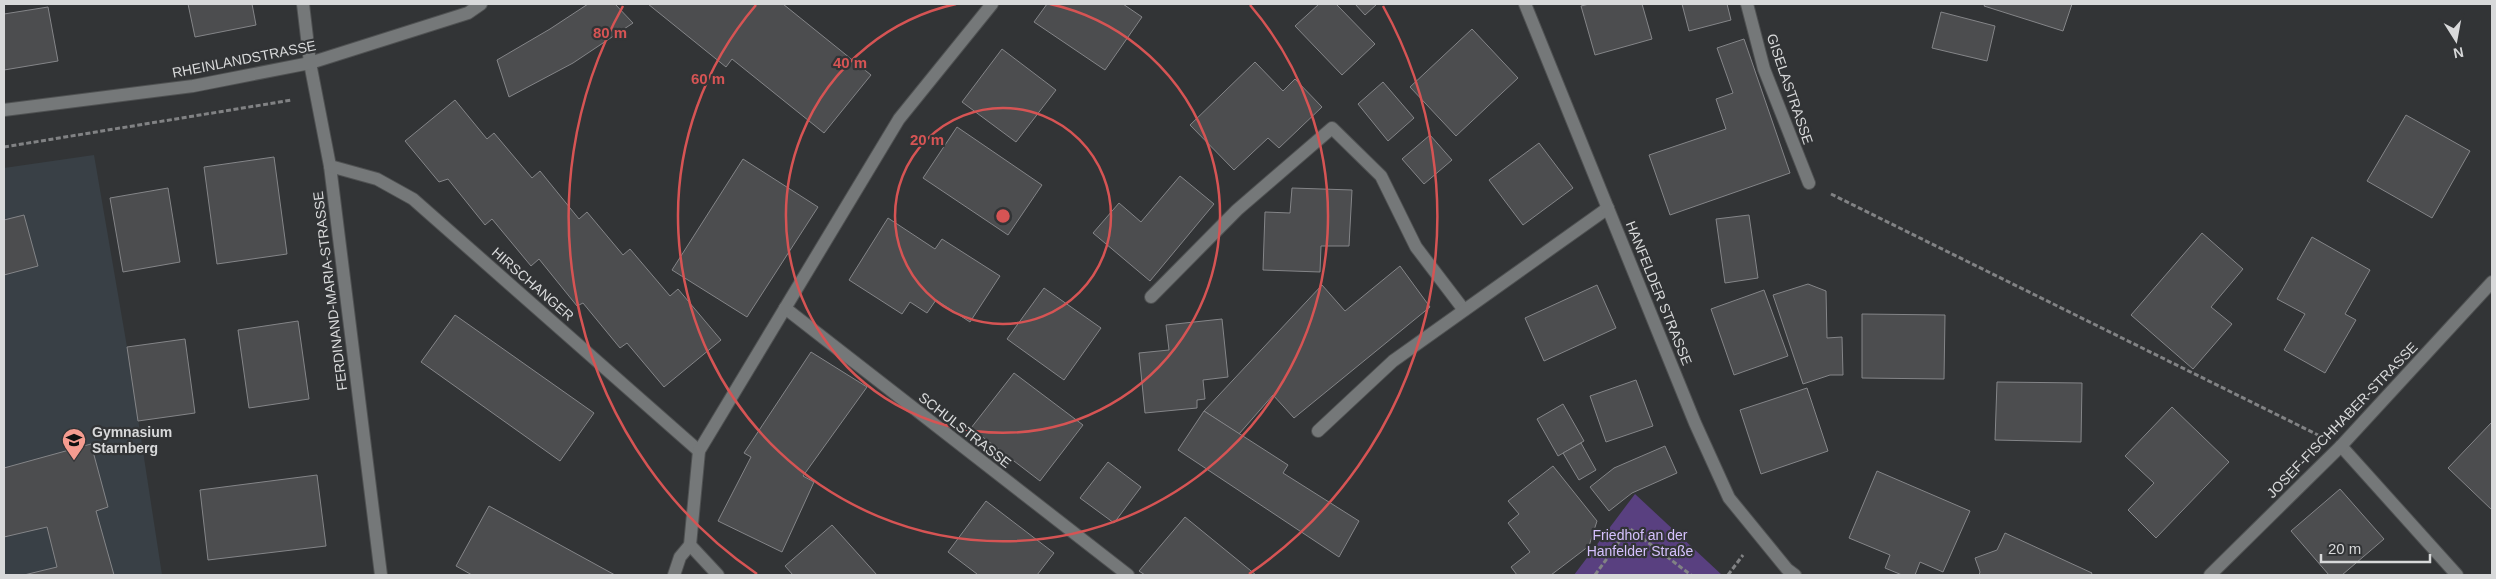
<svg xmlns="http://www.w3.org/2000/svg" width="2496" height="579" viewBox="0 0 2496 579" font-family="Helvetica,sans-serif">
<rect width="100%" height="100%" fill="#323436"/>
<!-- built -->
<path fill="#394046" d="M94,155L127,347L162,575H4V168Z"/>
<!-- green -->
<path fill="#594080" d="M1635,494L1722,575H1574Z"/>
<!-- building -->
<g fill="#4c4d4f" stroke="#848588">
<path d="M188,4H252L256,25L195,37Z"/>
<path d="M588,4H615L633,23L573,63L509,97L497,60L550,29Z"/>
<path d="M648,4H783L871,75L824,133L732,59L726,67Z"/>
<path d="M1047,4H1123L1142,17L1105,70L1034,22Z"/>
<path d="M1319,4H1336L1375,44L1342,75L1295,26Z"/>
<path d="M1355,4H1377L1365,15Z"/>
<path d="M1589,4H1642L1652,39L1595,55L1581,6Z"/>
<path d="M1682,4H1727L1731,20L1689,31Z"/>
<path d="M1985,4H2072L2063,31L1984,6Z"/>
<path d="M48,7L58,61L4,70V14Z"/>
<path d="M1941,12L1995,26L1987,61L1932,48Z"/>
<path d="M1472,29L1518,78L1456,136L1410,87Z"/>
<path d="M1744,39L1790,173L1670,215L1649,155L1726,129L1716,99L1733,93L1717,48Z"/>
<path d="M1002,49L1056,90L1016,142L962,102Z"/>
<path d="M1255,62L1283,91L1295,79L1322,107L1279,148L1268,138L1234,170L1190,125Z"/>
<path d="M1383,82L1414,118L1388,141L1358,104Z"/>
<path d="M455,100L487,139L494,133L532,178L540,171L579,219L587,212L623,255L630,249L670,296L678,289L721,340L664,387L627,343L620,348L583,303L577,306L539,259L531,266L492,219L485,225L448,179L439,182L405,141Z"/>
<path d="M2406,115L2470,151L2432,218L2367,181Z"/>
<path d="M957,127L1042,185L1008,235L923,178Z"/>
<path d="M1430,135L1452,160L1424,184L1402,159Z"/>
<path d="M1539,143L1573,188L1523,225L1489,180Z"/>
<path d="M274,157L287,254L217,264L204,167Z"/>
<path d="M743,159L818,207L747,317L672,270Z"/>
<path d="M1180,176L1214,204L1150,281L1093,233L1119,203L1141,222Z"/>
<path d="M168,188L180,262L123,272L110,198Z"/>
<path d="M1292,188L1352,190L1349,246H1321L1320,272L1263,270L1265,212L1290,213Z"/>
<path d="M24,215L38,266L4,275V220Z"/>
<path d="M1749,215L1758,278L1725,283L1716,219Z"/>
<path d="M888,218L935,249L942,239L1000,276L970,322L936,300L927,313L910,302L902,314L849,280Z"/>
<path d="M2202,233L2243,269L2211,307L2232,324L2193,369L2131,315Z"/>
<path d="M2312,237L2370,270L2345,314L2356,320L2325,373L2284,350L2305,314L2277,299Z"/>
<path d="M1400,266L1430,307L1294,418L1273,395L1239,434L1204,411L1322,285L1345,311Z"/>
<path d="M1808,284L1826,291L1827,338L1842,337L1843,375H1830L1803,384L1773,295Z"/>
<path d="M1597,285L1616,328L1544,361L1525,318Z"/>
<path d="M1044,288L1101,328L1064,380L1007,339Z"/>
<path d="M1764,290L1788,356L1734,375L1711,309Z"/>
<path d="M1862,314L1945,315L1944,379L1862,378Z"/>
<path d="M455,315L594,413L560,461L421,362Z"/>
<path d="M1222,319L1228,377L1203,380L1205,399L1197,400V408L1145,413L1139,353L1169,350L1166,325Z"/>
<path d="M298,321L309,399L249,408L238,330Z"/>
<path d="M185,339L195,413L138,421L127,347Z"/>
<path d="M811,352L867,387L803,476L814,482L782,552L718,521L751,457L744,453Z"/>
<path d="M1014,373L1083,425L1040,481L971,428Z"/>
<path d="M1636,380L1653,426L1606,442L1590,396Z"/>
<path d="M1997,382L2082,383L2081,442L1995,440Z"/>
<path d="M1807,388L1828,451L1761,474L1740,410Z"/>
<path d="M1563,404L1584,441L1558,456L1537,419Z"/>
<path d="M2172,407L2229,462L2156,538L2128,510L2154,483L2125,456Z"/>
<path d="M1204,411L1288,465L1283,473L1359,521L1339,557L1178,450Z"/>
<path d="M2492,422V510L2448,468Z"/>
<path d="M1581,443L1596,470L1579,480L1563,453Z"/>
<path d="M91,444L108,507L96,511L114,575H24L57,567L47,527L4,537V468Z"/>
<path d="M1665,446L1677,473L1632,493L1609,511L1590,487L1614,468Z"/>
<path d="M1108,462L1141,487L1114,523L1080,498Z"/>
<path d="M1553,466L1597,521L1589,546L1551,575H1517L1511,567L1530,552L1508,523L1519,514L1508,501Z"/>
<path d="M1877,471L1970,511L1943,572L1920,562L1915,575H1902L1885,568L1890,555L1849,538Z"/>
<path d="M317,475L326,546L208,560L200,490Z"/>
<path d="M2340,489L2384,539L2342,575H2329L2291,531Z"/>
<path d="M986,501L1054,553L1037,575H976L977,574L948,552Z"/>
<path d="M489,506L615,575H472L456,566Z"/>
<path d="M1185,517L1256,575H1145L1139,571Z"/>
<path d="M832,525L877,575H793L785,566Z"/>
<path d="M2005,533L2092,573L2091,575H1979L1980,572L1975,558L1997,550Z"/>
</g>
<g fill="none" stroke-linecap="round" stroke-linejoin="round">
<!-- service casing -->
<g stroke="#4f5152" stroke-width="14">
<g id="service">
<path d="M1151,297L1237,210L1332,128L1381,176L1416,247L1464,310"/>
<path d="M1318,431L1393,361L1608,208"/>
</g>
</g>
<!-- minor casing -->
<g stroke="#4f5152" stroke-width="14">
<g id="minor">
<path d="M303,4L310,63L330,166L381,575"/>
<path d="M1747,4L1764,69L1809,183"/>
<path d="M4,110L193,86L310,63L468,13L481,4"/>
<path d="M330,166L377,179L413,199L699,451"/>
<path d="M785,308L1128,575"/>
<path d="M2341,446L2457,575"/>
<path d="M690,545L718,575"/>
<path d="M674,575L680,557L690,545L699,451L899,119L992,4"/>
<path d="M2210,575L2341,446L2492,282"/>
</g>
</g>
<!-- tertiary casing -->
<g stroke="#4f5152" stroke-width="14">
<path id="tertiary" d="M1525,4L1695,423L1729,498L1787,569L1795,575"/>
</g>
<!-- path -->
<g stroke="#818284" stroke-width="3" stroke-dasharray="5 2.5" stroke-linecap="butt">
<path d="M4,147L292,100"/>
<path d="M1831,194L2318,435"/>
<path d="M1595,575L1629,528L1691,575"/>
<path d="M1728,575L1743,555"/>
</g>
<!-- service -->
<use href="#service" stroke="#757879" stroke-width="12"/>
<!-- minor -->
<use href="#minor" stroke="#757879" stroke-width="12"/>
<!-- tertiary -->
<use href="#tertiary" stroke="#757879" stroke-width="12"/>
</g>
<!-- distance rings -->
<g fill="none" stroke="#d65454" stroke-width="2.5">
<circle cx="1003" cy="216" r="108"/>
<path d="M1050 4A217 217 0 1 1 956 4"/>
<path d="M1250 5A325 325 0 1 1 756 5"/>
<path d="M757 574A434 434 0 0 1 623 6M1383 6A434 434 0 0 1 1249 574"/>
</g>
<!-- icons -->
<defs>
<g id="school-pin" transform="scale(1.25)"><path d="M0 17L-7.5 6A9.5 9.5 0 1 1 7.5 6Z" fill="#f59c90" stroke="#323436"/><path d="M0-5L7-2L0 1L-7-2ZM-4 1L0 2.5L4 1V4Q0 6-4 4Z" fill="#111"/></g>
</defs>
<g fill-rule="evenodd">
<use href="#school-pin" x="74" y="440"/>
</g>
<g text-anchor="middle" stroke-width="4.5" stroke-linejoin="round" paint-order="stroke">
<!-- street labels -->
<g font-size="14" fill="#d8d9da" stroke="#323436">
<text transform="translate(244 59) rotate(-11)" y="5">RHEINLANDSTRASSE</text>
<text transform="translate(1790 89) rotate(71)" y="5">GISELASTRASSE</text>
<text transform="translate(533 284) rotate(41)" y="5">HIRSCHANGER</text>
<text transform="translate(330 291) rotate(-97)" y="5">FERDINAND-MARIA-STRASSE</text>
<text transform="translate(1659 293) rotate(68)" y="5">HANFELDER STRASSE</text>
<text transform="translate(2342 420) rotate(-46)" y="5">JOSEF-FISCHHABER-STRASSE</text>
<text transform="translate(965 430) rotate(38)" y="5">SCHULSTRASSE</text>
</g>
<!-- poi labels -->
<g font-size="14" font-weight="bold" fill="#d8d9da" stroke="#323436" text-anchor="start">
<text x="92" y="437">Gymnasium<tspan x="92" dy="16">Starnberg</tspan></text>
</g>
<!-- park labels -->
<g font-size="14" fill="#d5c1fd" stroke="#323436">
<text x="1640" y="540">Friedhof an der<tspan x="1640" dy="16">Hanfelder Straße</tspan></text>
</g>
</g>
<circle cx="1003" cy="216" r="8" fill="#d65454" stroke="#323436" stroke-width="2.5"/>
<g font-size="15" text-anchor="middle" font-weight="bold" fill="#d65454" stroke="#323436" stroke-width="4.5" stroke-linejoin="round" paint-order="stroke">
<text x="610" y="38">80 m</text>
<text x="850" y="68">40 m</text>
<text x="708" y="84">60 m</text>
<text x="927" y="145">20 m</text>
</g>
<!-- border -->
<rect width="2496" height="579" fill="none" stroke="#d8d9da" stroke-width="10"/>
<!-- north arrow -->
<g transform="translate(2456 40) rotate(169)" stroke="#323436" stroke-width="4" paint-order="stroke">
<path d="M0-4L9 19L0 12L-9 19Z" fill="#d8d9da"/>
<text y="-8" font-size="14" font-weight="bold" text-anchor="middle" fill="#d8d9da">N</text>
</g>
<!-- scale -->
<path d="M2321 554v8h109v-8" fill="none" stroke="#d8d9da" stroke-width="2.5"/>
<text x="2328" y="554" font-size="15" fill="#d8d9da" stroke="#323436" stroke-width="4" paint-order="stroke">20 m</text>
</svg>
